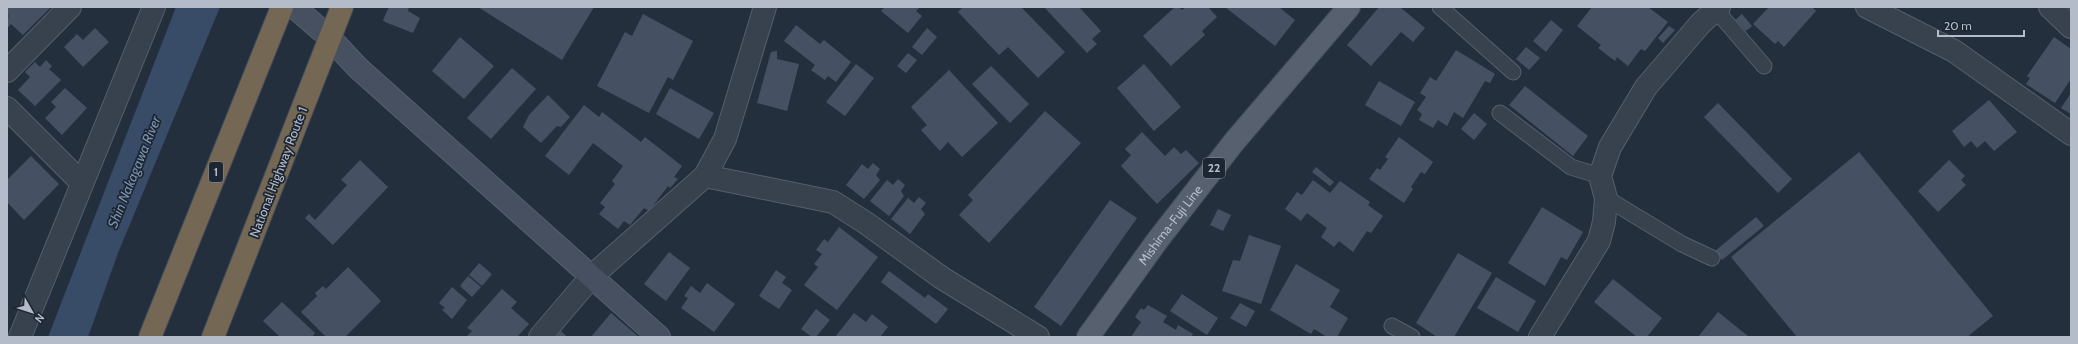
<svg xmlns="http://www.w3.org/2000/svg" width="2078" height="344" viewBox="0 0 2078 344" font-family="Cabin,sans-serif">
<rect width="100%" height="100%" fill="#242f3e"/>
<!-- water -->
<path fill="#394c67" d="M176,7H220L118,253L88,337H48Z"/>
<!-- building -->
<g fill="#455162">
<path d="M9,7H51L23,35L11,24L7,28V18L9,16L7,14V9Z"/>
<path d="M389,7H409L408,11L420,18L413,33L385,22L383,20Z"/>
<path d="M478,7H594L562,60Z"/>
<path d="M885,7H920L916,11L922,16L908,33L881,11Z"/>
<path d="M963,7H1021L1065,52L1038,78L1008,47L999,55L958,12Z"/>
<path d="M1044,7H1079L1101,31L1092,39L1097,44L1087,53Z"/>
<path d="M1175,7H1179L1182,10L1186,7H1208L1217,17L1202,31L1205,35L1171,66L1143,36Z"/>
<path d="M1225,7H1279L1295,20L1275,46Z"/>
<path d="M1379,7H1400L1425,28L1413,42L1401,32L1371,66L1347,45Z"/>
<path d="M1592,7H1648L1668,22L1645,51L1641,49L1628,66L1617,57L1615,61L1598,48L1601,45L1577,26Z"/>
<path d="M1769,7H1812L1816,11L1784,47L1778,41L1775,44L1753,24Z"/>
<path d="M643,14L693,41L673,80L668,77L649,113L597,86L625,32L632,36Z"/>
<path d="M1742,14L1752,26L1746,31L1735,20Z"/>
<path d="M1551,20L1563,30L1546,52L1533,41Z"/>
<path d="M796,25L820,44L824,40L851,62L836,82L828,76L825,80L811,70L815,65L784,41Z"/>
<path d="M1669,26L1675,30L1663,43L1658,38Z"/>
<path d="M95,28L109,42L83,67L64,47L77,34L83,40Z"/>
<path d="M927,28L937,37L922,55L912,47Z"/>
<path d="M460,37L494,66L464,99L432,71Z"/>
<path d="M2054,37L2071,49V79L2055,103L2026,84L2030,78L2027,76Z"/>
<path d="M1526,47L1540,58L1529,70L1516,59Z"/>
<path d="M1456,50L1495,74L1490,83L1485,81L1463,118L1454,112L1447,126L1438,120L1433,128L1419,120L1422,114L1417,110L1426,97L1420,93L1430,77L1436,81Z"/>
<path d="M777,51V59L799,64L787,111L757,103L771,52Z"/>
<path d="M908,53L917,60L906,73L897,66Z"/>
<path d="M46,60L52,66L49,69L61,80L35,106L18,90L30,77L25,72L35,62L40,67Z"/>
<path d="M856,64L874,78L845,116L826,102Z"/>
<path d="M1144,64L1181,107L1154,131L1117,88Z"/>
<path d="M991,66L1029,104L1010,123L972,84Z"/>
<path d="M512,68L536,89L491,139L467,118Z"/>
<path d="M949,70L998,123L962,157L948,142L940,151L921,130L927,125L911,107Z"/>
<path d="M1379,81L1415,102L1401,126L1365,105Z"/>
<path d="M1525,86L1588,136L1573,156L1509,105Z"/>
<path d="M65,88L87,108L62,135L45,118L56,107L51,102Z"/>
<path d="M670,88L714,113L699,139L656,114Z"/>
<path d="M2071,93V114L2061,108Z"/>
<path d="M548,95L570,117L561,127L557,126L541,143L523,127L529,115Z"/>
<path d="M1989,100L2017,132L1994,151L1985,141L1977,148L1971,141L1964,147L1952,131Z"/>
<path d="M1718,103L1792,179L1778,193L1704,117Z"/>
<path d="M584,105L599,117L602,112L641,142L645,137L682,166L674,177L678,179L670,188L668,186L649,211L644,208L630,225L624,221L618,229L599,214L605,207L600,203L615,184L612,181L623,166L593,143L569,175L545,156Z"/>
<path d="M1045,111L1081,143L989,243L959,215L973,200L968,195Z"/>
<path d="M1474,113L1487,124L1474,140L1461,129Z"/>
<path d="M1142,132L1165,156L1174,147L1181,154L1186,150L1199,163L1157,204L1121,166L1131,155L1125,149Z"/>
<path d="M1399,137L1433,162L1425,174L1421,172L1411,187L1413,189L1404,203L1369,179L1377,168L1380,170L1388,159L1385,157Z"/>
<path d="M1859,152L1993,316L1967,337H1797L1731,257Z"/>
<path d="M31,156L59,184L24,220L7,202V180Z"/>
<path d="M360,160L388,187L333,245L305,218L309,214L315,220L347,185L341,180Z"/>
<path d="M1949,160L1965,176L1961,180L1966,185L1938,212L1918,191Z"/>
<path d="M873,163L880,169L876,175L880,180L864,199L846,185L862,164L868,169Z"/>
<path d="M1316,167L1334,182L1330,186L1312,172Z"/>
<path d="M898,179L905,185L901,191L904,196L889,216L870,201L887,180L893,185Z"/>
<path d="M1313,180L1330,193L1340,181L1370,202L1368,205L1383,216L1371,233L1367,231L1353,252L1339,241L1334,247L1321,237L1327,228L1307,213L1301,221L1285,209L1297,192L1302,195Z"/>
<path d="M919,197L926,203L921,209L925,214L910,234L891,219L908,198L914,203Z"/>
<path d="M1110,200L1137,218L1061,326L1034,307Z"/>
<path d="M1542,207L1583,232L1567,260L1561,257L1545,286L1508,263Z"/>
<path d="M1218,209L1231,215L1223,231L1210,225Z"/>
<path d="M1756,217L1764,226L1722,260L1715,251Z"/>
<path d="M839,227L878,257L837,310L804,285L818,267L814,264L822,254L816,250L824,239L828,242Z"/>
<path d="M1249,235L1281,246L1261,304L1222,291L1233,260L1240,261Z"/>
<path d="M669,252L690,268L666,301L644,284Z"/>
<path d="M1458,253L1492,273L1454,337H1437L1416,323Z"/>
<path d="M479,263L492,274L482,286L469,275Z"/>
<path d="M1296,264L1340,290L1330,307L1348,318L1337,337H1327L1314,329L1311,334L1270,310Z"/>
<path d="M348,267L381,301L345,337H326L301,312L317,296L315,293L323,286L326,289Z"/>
<path d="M776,270L786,277L782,283L792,290L779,309L759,296Z"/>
<path d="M889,271L925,298L928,294L948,309L936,324L881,282Z"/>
<path d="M468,276L481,287L472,297L460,286Z"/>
<path d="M1496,277L1536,301L1518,332L1477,308Z"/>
<path d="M1613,279L1662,318L1647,337H1637L1594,302Z"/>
<path d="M707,283L735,304L714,332L681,308L688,298L684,296L691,286L700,293Z"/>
<path d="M452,287L467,300L452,319L442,310L445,308L439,303Z"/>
<path d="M502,289L517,302L511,308L529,324L517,337H466L472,331L467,328Z"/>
<path d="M1182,294L1218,318L1207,335L1170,311Z"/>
<path d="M282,302L315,333L312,337H280L263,321Z"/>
<path d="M1240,303L1255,311L1246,327L1230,318Z"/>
<path d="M1148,305L1167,316L1163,322L1176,330L1178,325L1193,334L1191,337H1131L1141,322L1135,317L1141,308L1144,310Z"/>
<path d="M816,309L830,320L816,337H812L801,329Z"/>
<path d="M1718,312L1748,336L1747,337H1698Z"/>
<path d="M611,313L639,337H591Z"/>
<path d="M854,313L866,322L872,314L888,327L881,336L882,337H835Z"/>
<path d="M561,331L567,337H556Z"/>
</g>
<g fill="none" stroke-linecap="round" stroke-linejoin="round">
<!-- lane casing -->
<g stroke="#565f6c" stroke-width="17">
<g id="lane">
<path d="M1440,7L1513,72"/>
<path d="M1716,10L1764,66"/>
<path d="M1500,113L1571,167L1600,176"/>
<path d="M1606,198L1682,244L1712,258"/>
<path d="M1392,326L1412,337"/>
</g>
</g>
<!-- street casing -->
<g stroke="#565f6c" stroke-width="24">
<g id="street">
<path d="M1867,7L1954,51L2071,134"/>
<path d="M2050,7L2071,27"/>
<path d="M7,71L70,7"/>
<path d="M7,108L82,183"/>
<path d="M705,176L833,202L866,223L942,278L1038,337"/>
<path d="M20,337L154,7"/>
<path d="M540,337L592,276L705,176L725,139L765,7"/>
<path d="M1540,337L1599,241L1604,222L1606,198L1600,176L1610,147L1646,87L1701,23L1719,7"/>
</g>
</g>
<!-- secondary casing -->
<g stroke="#565f6c" stroke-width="24">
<path id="secondary" d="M294,7L330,38L358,68L659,337"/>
</g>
<!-- primary casing -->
<g stroke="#414a57" stroke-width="24">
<g id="primary">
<path id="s1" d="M1088,337L1157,241L1234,142L1349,7"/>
</g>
</g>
<!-- highway casing -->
<g stroke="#434c59" stroke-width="24">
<g id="highway">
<path d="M150,337L282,7"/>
<path d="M213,337L342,7"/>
</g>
</g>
<!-- lane -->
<use href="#lane" stroke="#38414e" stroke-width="15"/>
<!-- street -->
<use href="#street" stroke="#38414e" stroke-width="22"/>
<!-- secondary -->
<use href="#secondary" stroke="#465061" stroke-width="22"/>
<!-- primary -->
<use href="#primary" stroke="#56606e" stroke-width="22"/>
<!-- highway -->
<use href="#highway" stroke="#746855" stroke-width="22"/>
</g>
<g text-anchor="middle" stroke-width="3.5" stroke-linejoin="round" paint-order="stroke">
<!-- shield labels -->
<g fill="#1d2633" stroke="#878f9c" stroke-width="1">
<rect x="1203" y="158" width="22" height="20" rx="3"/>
<rect x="209" y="162" width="14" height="20" rx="3"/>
</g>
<g font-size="12" font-weight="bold" fill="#b4bcc9">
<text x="1214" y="172">22</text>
<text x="216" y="176">1</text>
</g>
<!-- street labels -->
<g font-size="13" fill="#b4bcc9" stroke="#1d2633">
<text transform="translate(278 172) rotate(-69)" y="5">National Highway Route 1</text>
<text dy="5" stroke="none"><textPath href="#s1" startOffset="139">Mishima-Fuji Line</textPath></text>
</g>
<!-- water labels -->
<g font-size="14" font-style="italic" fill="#7c92b1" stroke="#1d2633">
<text transform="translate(134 172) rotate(-68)" y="5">Shin Nakagawa River</text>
</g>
</g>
<!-- border -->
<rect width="2078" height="344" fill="none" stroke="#b4bcc9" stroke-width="16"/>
<!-- north arrow -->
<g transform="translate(32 312) rotate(129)" stroke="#1d2633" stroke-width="3" paint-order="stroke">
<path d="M0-3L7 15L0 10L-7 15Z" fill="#b4bcc9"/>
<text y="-6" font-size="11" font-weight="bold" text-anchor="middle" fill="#b4bcc9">N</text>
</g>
<!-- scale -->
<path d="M1938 30v6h86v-6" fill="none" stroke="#b4bcc9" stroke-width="2"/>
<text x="1944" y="30" font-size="12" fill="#b4bcc9" stroke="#1d2633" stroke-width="3" paint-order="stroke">20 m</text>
</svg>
